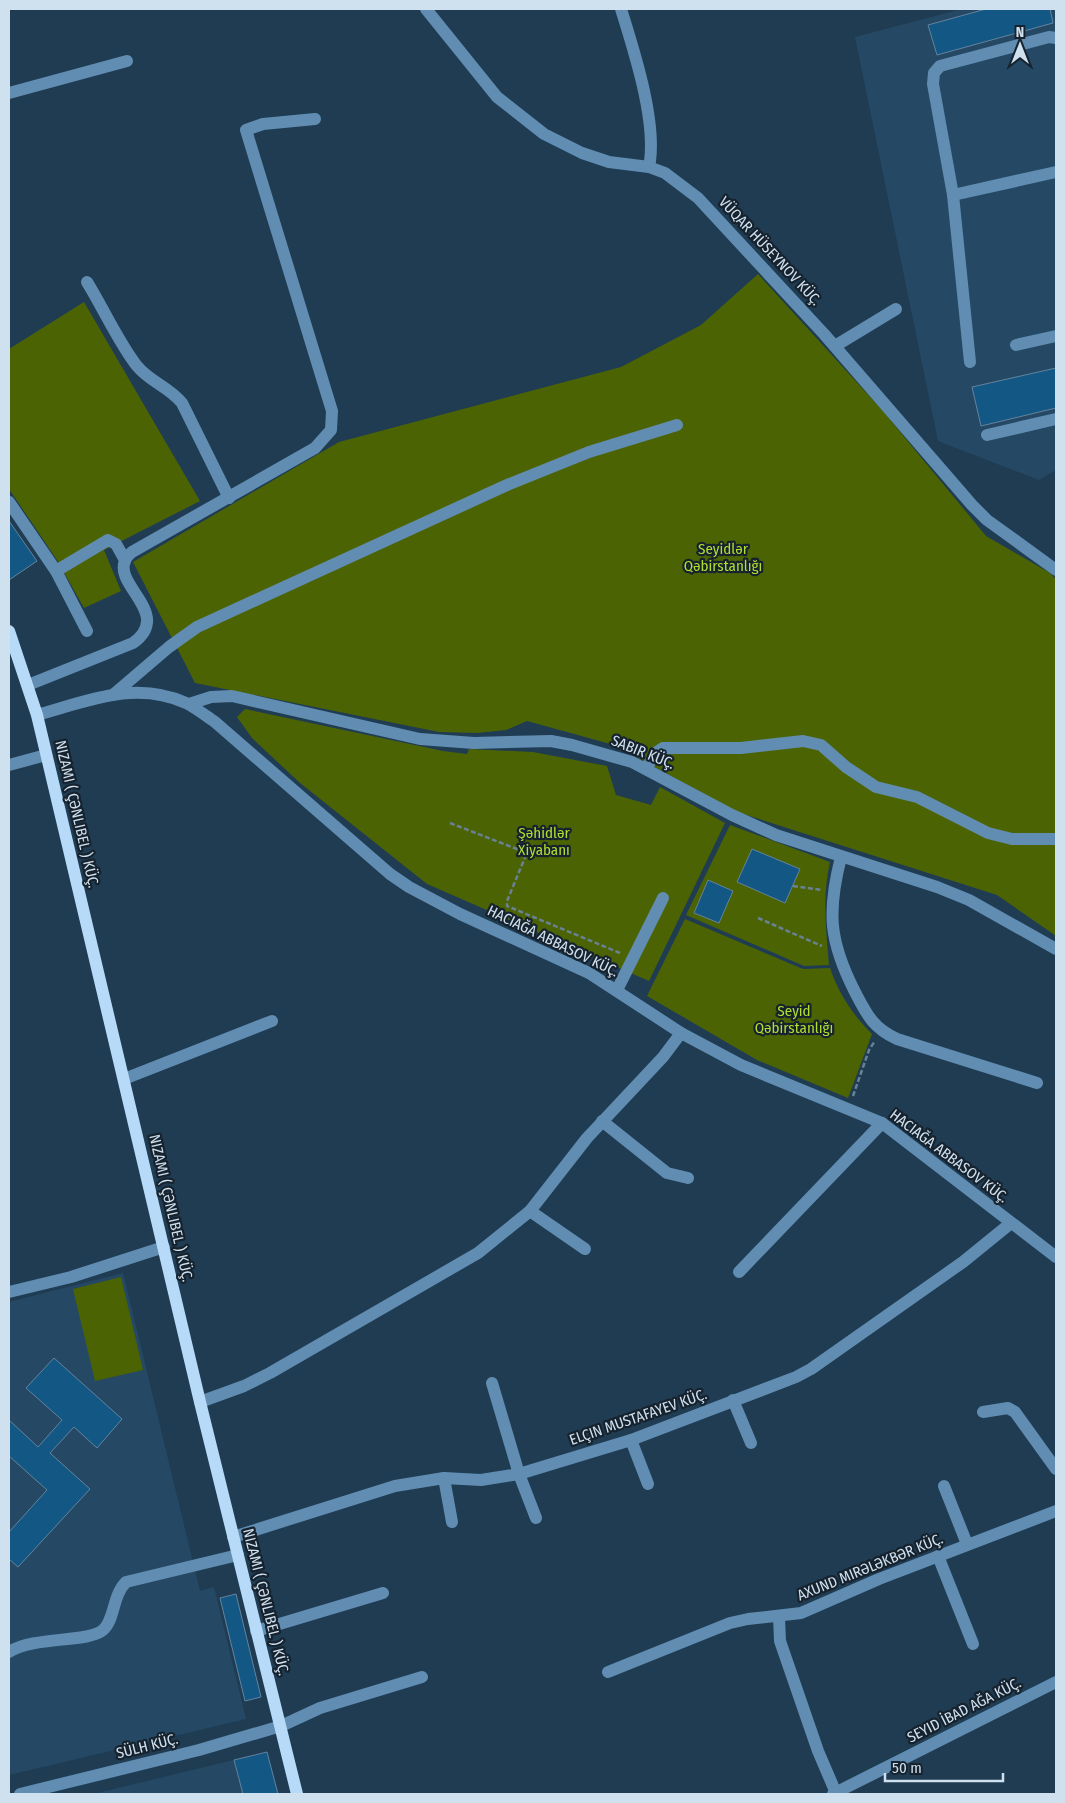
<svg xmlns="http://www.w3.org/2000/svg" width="1065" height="1803" viewBox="0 0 1065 1803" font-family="'Fira Sans Condensed',sans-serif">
<rect width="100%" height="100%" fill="#1f3c53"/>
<!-- built -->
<g fill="#254964">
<path d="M962,9H1056V470L1039,480L938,441L855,37Z"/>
<path d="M123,1273L200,1591L214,1587L246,1719L9,1775V1302Z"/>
<path d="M234,1760L243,1794H93Z"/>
</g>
<!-- green -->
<g fill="#4c6304">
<path d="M758,274L882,410L986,536L1050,573L1056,579V936L997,895L737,812L614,745L527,721L506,730L477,733L439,732L195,683L133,562L339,442L621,367L701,325Z"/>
<path d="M84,302L200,501L104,550L121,591L84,608L57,560L9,489V349Z"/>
<path d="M245,709L443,751L467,754L469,749L533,752L607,766L616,795L651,805L660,787L725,823L649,981L427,884L300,783L252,738L237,717Z"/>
<path d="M730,825L830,862C822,897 826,929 829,965L804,966L686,915Z"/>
<path d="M685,919L803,969L830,968C839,994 852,1014 872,1034L848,1098L757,1060L647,996Z"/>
<path d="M121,1277L143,1370L95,1381L73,1289Z"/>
</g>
<!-- building -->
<g fill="#135784" stroke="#64839d">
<path d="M986,9H1050L1053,23L937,55L928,25Z"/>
<path d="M1056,368V408L981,426L972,387Z"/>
<path d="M9,521L37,561L9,580Z"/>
<path d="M752,849L800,869L785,903L737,882Z"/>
<path d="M708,880L733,891L719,923L694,913Z"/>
<path d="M54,1358L122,1419L97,1448L74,1427L50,1453L90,1489L18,1567L9,1559V1532L47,1490L9,1456V1420L38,1447L62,1420L26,1388Z"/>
<path d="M236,1594L261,1697L245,1701L220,1598Z"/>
<path d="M267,1752L278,1794H243L234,1760Z"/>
</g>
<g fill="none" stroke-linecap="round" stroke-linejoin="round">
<!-- path -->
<g stroke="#698194" stroke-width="2.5" stroke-dasharray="5 2.5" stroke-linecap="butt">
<path d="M450,823L522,851L526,855L507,901V906L620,953"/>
<path d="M793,886L822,890"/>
<path d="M758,918L822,946"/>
<path d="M853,1096L869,1050L875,1041"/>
</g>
<!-- minor -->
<g stroke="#608db1" stroke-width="12">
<path d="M426,9L497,97L544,134L582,153L609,162L649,167L665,173L698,198L824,334L972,505L987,520L1056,570"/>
<path d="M621,9C634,51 658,124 649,167"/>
<path d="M9,93L127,61"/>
<path d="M953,195L1056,172"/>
<path d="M87,282C102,306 120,345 137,366C150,382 168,386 182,403L229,498"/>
<path d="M1016,345L1056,336"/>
<path d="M835,346L896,309"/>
<path d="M970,362L953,195L933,84L934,73L940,66L1049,37L1056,38"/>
<path d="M987,435L1056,419"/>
<path d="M9,502L56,571L87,631"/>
<path d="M56,571L108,540L116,544L125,560"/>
<path d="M28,685L133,643C173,614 114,586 125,561C126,557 130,554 132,552L315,448L331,430L332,411L246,130L263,124L315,119"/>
<path d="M114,694L169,647L197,627L507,485L589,452L677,425"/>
<path d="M189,704L211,697L232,696L420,739L474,743L551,741L572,745L632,762L732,815L776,835L937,887L969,900L1056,949"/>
<path d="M37,715C88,701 135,680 186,703C196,708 206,716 215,722L390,874L409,887L460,914L589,973L681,1033L741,1065L882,1123L1056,1257"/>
<path d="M9,765L46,755"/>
<path d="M646,768L657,752L663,748H741L803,741L821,745L846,767L876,787L917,797L988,833L1012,839H1056"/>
<path d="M841,857C827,912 829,941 855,992C867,1015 873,1028 897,1039L1037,1083"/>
<path d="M617,990L663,898"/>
<path d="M124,1079L272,1021"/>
<path d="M602,1121L667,1173L688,1178"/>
<path d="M530,1211L585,1249"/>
<path d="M739,1272L882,1123"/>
<path d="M9,1292L71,1277L164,1247"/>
<path d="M492,1383L519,1474L536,1518"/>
<path d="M733,1400L751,1443"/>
<path d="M200,1402L244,1386L270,1373L478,1253L530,1211L587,1138L663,1057L681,1033"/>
<path d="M983,1412L1008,1408L1015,1412L1056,1469"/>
<path d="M631,1440L648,1484"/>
<path d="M444,1478L452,1522"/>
<path d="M944,1486L967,1544"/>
<path d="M233,1537L395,1486L444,1478L481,1480L519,1474L631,1440L796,1377L811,1369L963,1262L1011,1223"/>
<path d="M938,1556L973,1644"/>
<path d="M779,1617L780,1641L818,1751L836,1793"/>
<path d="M256,1631L383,1593"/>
<path d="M9,1652C34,1636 88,1643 103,1630C115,1620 112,1596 126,1582L238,1555"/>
<path d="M608,1672L730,1623L748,1619L801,1613L879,1579L1056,1511"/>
<path d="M20,1794L199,1750L281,1726L320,1708L422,1677"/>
<path d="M833,1794L1056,1682"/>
</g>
<!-- major -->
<path stroke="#b6daf8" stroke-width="12" d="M9,631L37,715L200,1402L297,1794"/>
</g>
<g text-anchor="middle" stroke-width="4.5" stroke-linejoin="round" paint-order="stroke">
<!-- street labels -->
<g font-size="15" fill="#cfe0ee" stroke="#16222d">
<text transform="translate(770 251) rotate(47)" y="5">VÜQAR HÜSEYNOV KÜÇ.</text>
<text transform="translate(643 752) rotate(22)" y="5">SABIR KÜÇ.</text>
<text transform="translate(77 814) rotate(77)" y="5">NIZAMI ( ÇƏNLIBEL ) KÜÇ.</text>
<text transform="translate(553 941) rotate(26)" y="5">HACIAĞA ABBASOV KÜÇ.</text>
<text transform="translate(949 1156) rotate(37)" y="5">HACIAĞA ABBASOV KÜÇ.</text>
<text transform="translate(171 1208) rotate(77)" y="5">NIZAMI ( ÇƏNLIBEL ) KÜÇ.</text>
<text transform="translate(638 1417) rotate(-19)" y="5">ELÇIN MUSTAFAYEV KÜÇ.</text>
<text transform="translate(870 1567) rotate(-22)" y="5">AXUND MIRƏLƏKBƏR KÜÇ.</text>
<text transform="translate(266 1602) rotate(76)" y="5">NIZAMI ( ÇƏNLIBEL ) KÜÇ.</text>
<text transform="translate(964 1710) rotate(-27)" y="5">SEYID İBAD AĞA KÜÇ.</text>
<text transform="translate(147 1746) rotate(-14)" y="5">SÜLH KÜÇ.</text>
</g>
<!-- park labels -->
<g font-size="15" fill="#b1de2f" stroke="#16222d">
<text x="723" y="554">Seyidlər<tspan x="723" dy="17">Qəbirstanlığı</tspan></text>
<text x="544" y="838">Şəhidlər<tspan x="544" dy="17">Xiyabanı</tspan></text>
<text x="794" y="1016">Seyid<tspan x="794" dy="17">Qəbirstanlığı</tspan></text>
</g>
</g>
<!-- border -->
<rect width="1065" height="1803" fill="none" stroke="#cfe0ee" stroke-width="20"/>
<!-- north arrow -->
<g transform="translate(1020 45)" stroke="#16222d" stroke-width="4" paint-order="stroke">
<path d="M0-4L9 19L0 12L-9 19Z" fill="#cfe0ee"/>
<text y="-8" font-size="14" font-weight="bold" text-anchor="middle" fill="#cfe0ee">N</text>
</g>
<!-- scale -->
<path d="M885 1773v8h118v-8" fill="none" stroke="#cfe0ee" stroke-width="2.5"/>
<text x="892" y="1773" font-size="15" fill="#cfe0ee" stroke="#16222d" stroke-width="4" paint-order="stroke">50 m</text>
</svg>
